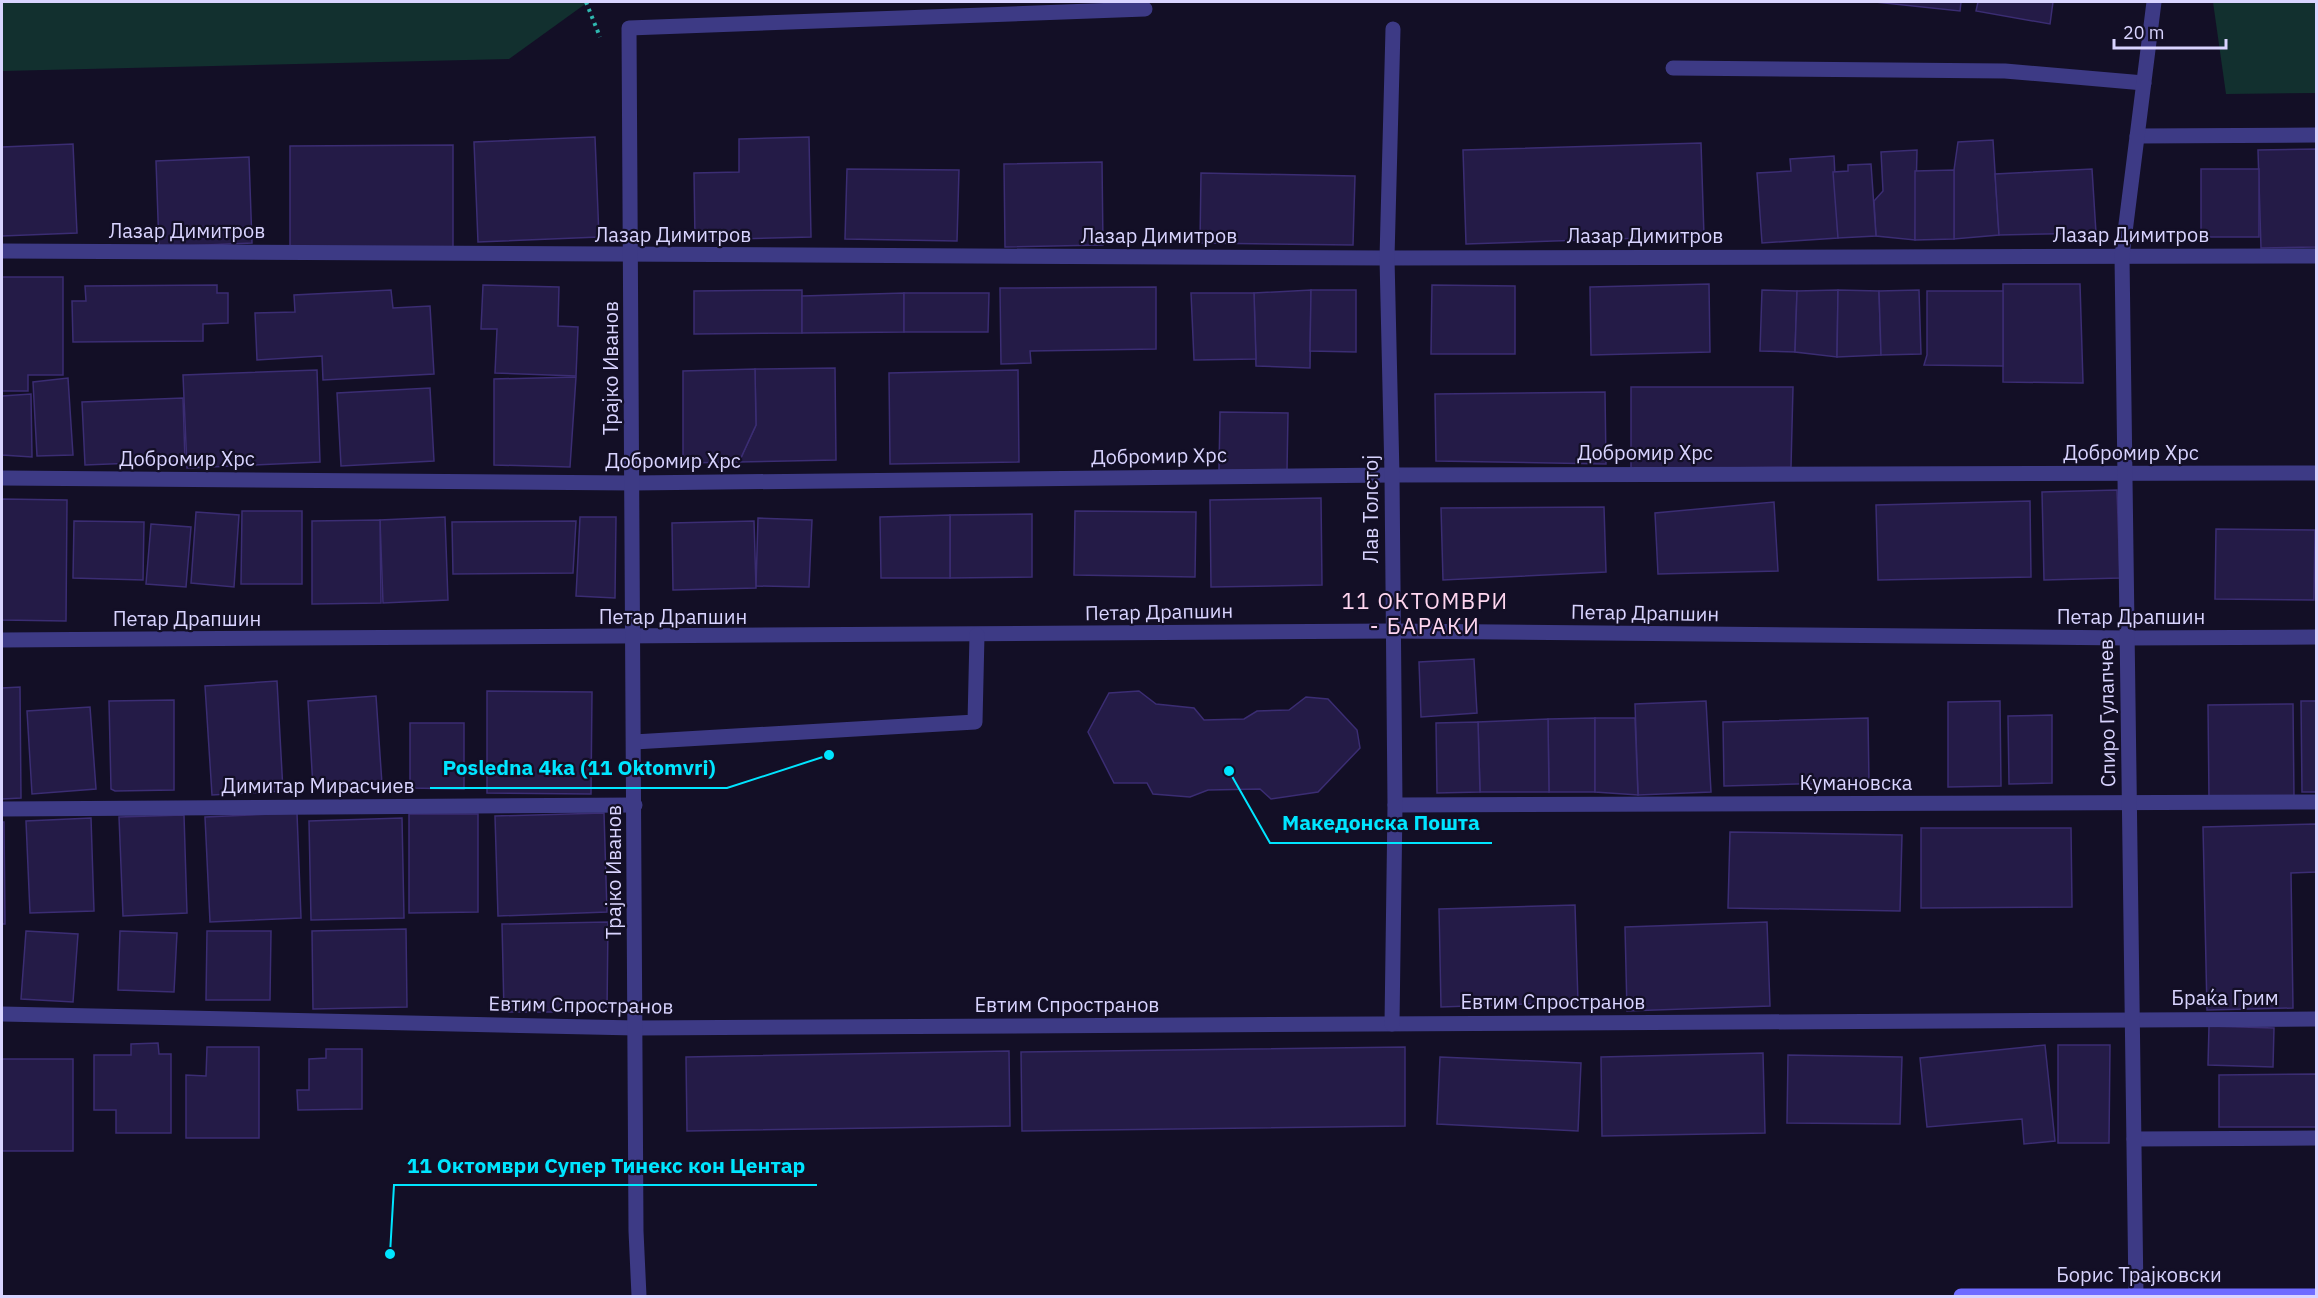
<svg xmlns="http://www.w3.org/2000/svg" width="2318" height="1298" viewBox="0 0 2318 1298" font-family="'IBM Plex Sans',sans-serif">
<rect width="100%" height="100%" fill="#130f26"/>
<!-- green -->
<g fill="#12302f">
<path d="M2,2H588L509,59L2,71Z"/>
<path d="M2213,2H2316V93L2226,94Z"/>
</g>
<!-- building -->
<g fill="#241b47" stroke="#3b2d73" stroke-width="1.5">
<path d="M1875,2H1961L1960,11Z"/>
<path d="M1978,2H2053L2050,24L1976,11Z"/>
<path d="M595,137L599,237L478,242L474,142Z"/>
<path d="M809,137L811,237L695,240L694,173L739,172V139Z"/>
<path d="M1993,140L1999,235L1954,239V170L1958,142Z"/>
<path d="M1701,143L1704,236L1466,244L1463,150Z"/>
<path d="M73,144L77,233L2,236V147Z"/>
<path d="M453,145V248L290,249V146Z"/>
<path d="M2316,149V247L2261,248L2258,150Z"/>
<path d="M1917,150L1915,240L1876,236L1874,201L1883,191L1881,152Z"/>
<path d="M1834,156L1838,238L1762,243L1757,173L1791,171L1790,159Z"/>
<path d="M249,157L252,243L159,247L156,161Z"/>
<path d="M1102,162L1103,245L1005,247L1004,164Z"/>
<path d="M1871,164L1876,236L1838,238L1833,172L1848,171V165Z"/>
<path d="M847,169L959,170L957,241L845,239Z"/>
<path d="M2092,169L2096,233L1999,235L1995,174Z"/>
<rect x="2201" y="169" width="58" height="68"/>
<path d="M1954,170V239L1915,240V171Z"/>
<path d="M1201,173L1355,176L1353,245L1200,243Z"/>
<path d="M2,277H63V375H28V391H2Z"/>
<path d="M1709,284L1710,352L1591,355L1590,287Z"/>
<path d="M2003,284H2080L2083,383L2003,382Z"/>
<path d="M217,285V293H228V323L203,324V341L73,342L72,301H86L85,286Z"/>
<path d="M483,285L559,287L558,326L578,327L576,376L495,373L497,329H481Z"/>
<path d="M1432,285L1515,286V354H1431Z"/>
<path d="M1156,287V349L1030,351L1031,363L1001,364L1000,288Z"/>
<path d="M391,290L393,308L430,306L434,374L323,380L322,356L257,360L255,313L295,312L294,295Z"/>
<path d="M802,290V333L694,334V291Z"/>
<path d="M1311,290L1310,368L1256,366L1254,293Z"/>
<path d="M1311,290H1356V352L1310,351Z"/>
<path d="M1762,290L1797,291L1795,352L1760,351Z"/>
<path d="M1838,290L1837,357L1795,352L1797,291Z"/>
<path d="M1838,290L1879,291L1881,355L1837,357Z"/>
<path d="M1919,290L1921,354L1881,355L1879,291Z"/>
<path d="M1927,291H2003V366L1924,365L1927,355Z"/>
<path d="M904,293V332L802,333V296Z"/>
<path d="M904,293H989L988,332H904Z"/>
<path d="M1191,293H1254L1256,359L1194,360Z"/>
<path d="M835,368L836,460L739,462L756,425L755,369Z"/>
<path d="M755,369L756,425L739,462L683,463V371Z"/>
<path d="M317,370L320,462L187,468L183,375Z"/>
<path d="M1018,370L1019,462L890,464L889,373Z"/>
<path d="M576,377L570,467L494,465V379Z"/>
<path d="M68,378L73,455L37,456L33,382Z"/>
<path d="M1631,387H1793L1791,467L1631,469Z"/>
<path d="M430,388L434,461L341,466L337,393Z"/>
<path d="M1605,392L1606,464L1436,461L1435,394Z"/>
<path d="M31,394L32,457L2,455V396Z"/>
<path d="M183,398L185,461L85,465L82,402Z"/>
<path d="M1220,412L1288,413L1287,471L1219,470Z"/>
<path d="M2117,490L2120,578L2044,580L2042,492Z"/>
<path d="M1321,498L1322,585L1211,587L1210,500Z"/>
<path d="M2,499L67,500L66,621L2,620Z"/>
<path d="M2030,501L2031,577L1878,580L1876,505Z"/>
<path d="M1774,502L1778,571L1658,574L1655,513Z"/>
<path d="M1604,507L1606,572L1443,580L1441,508Z"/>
<path d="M242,511H302V584H241Z"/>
<path d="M1075,511L1196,512L1195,577L1074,575Z"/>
<path d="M196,512L239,515L234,587L191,583Z"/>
<path d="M1032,514V577L950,578V515Z"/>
<path d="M950,515V578H881L880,517Z"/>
<path d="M445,517L448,600L383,603L380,520Z"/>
<path d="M580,517H616L615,598L576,596Z"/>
<path d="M758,518L812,520L809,587L756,586Z"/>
<path d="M380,520L381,603L312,604V521Z"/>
<path d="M74,521L144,522L143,580L73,578Z"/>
<path d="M576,521L573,573L453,574L452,522Z"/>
<path d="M754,521L756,588L673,590L672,523Z"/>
<path d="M151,524L191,527L186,587L146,584Z"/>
<path d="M2216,529L2315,530L2314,600L2215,599Z"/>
<path d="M1474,659L1477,713L1421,717L1419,662Z"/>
<path d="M277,681L283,791L212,795L205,686Z"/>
<path d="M20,687L21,798L2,799V688Z"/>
<path d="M487,691L592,692L591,794L487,793Z"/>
<path d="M1139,691L1156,704L1194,708L1204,720L1244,719L1257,711L1289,710L1306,697L1328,699L1357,730L1360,748L1318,792L1271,799L1260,789L1208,790L1190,797L1153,794L1147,783H1114L1088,732L1109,693Z"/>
<path d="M376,696L382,784L313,788L308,701Z"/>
<path d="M174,700V790L115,791L111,789L109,701Z"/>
<path d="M1706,701L1711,792L1638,795L1635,704Z"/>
<path d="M2000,701L2001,786L1948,787V702Z"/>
<path d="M2301,701H2316V792H2302Z"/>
<path d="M2293,704L2294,798L2209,799L2208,705Z"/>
<path d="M90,707L96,789L32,794L27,711Z"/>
<path d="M2052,715V783L2009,784L2008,716Z"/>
<path d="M1595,718V792H1549L1548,719Z"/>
<path d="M1595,718H1635L1638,795L1595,792Z"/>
<path d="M1868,718L1869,782L1724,786L1723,722Z"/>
<path d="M1548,719L1549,792H1480L1478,722Z"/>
<path d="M1478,722L1480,792L1437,793L1436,723Z"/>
<path d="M410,723H464V789L410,788Z"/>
<path d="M297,813L301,918L210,922L205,817Z"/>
<path d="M604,813L607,912L498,916L495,816Z"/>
<path d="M409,814H478V912L409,913Z"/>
<path d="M184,815L187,913L123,916L119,817Z"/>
<path d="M91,818L94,911L30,913L26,821Z"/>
<path d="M402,818L404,918L311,920L309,821Z"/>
<path d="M2,822H4L5,924H2Z"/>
<path d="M2316,824V872L2291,873L2293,1008L2207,1010L2203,827Z"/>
<path d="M1921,828H2071L2072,907L1921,908Z"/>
<path d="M1730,832L1902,835L1900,911L1728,908Z"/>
<path d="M1575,905L1578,1002L1441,1007L1439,909Z"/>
<path d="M608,922L607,1012H504L502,924Z"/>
<path d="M1767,922L1770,1006L1627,1011L1625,927Z"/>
<path d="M406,929L407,1007L313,1009L312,931Z"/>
<path d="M26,931L78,934L73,1002L21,999Z"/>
<path d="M120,931L177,933L174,992L118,990Z"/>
<path d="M207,931H271L270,1000H206Z"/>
<path d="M2209,1026L2274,1028L2273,1067L2208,1065Z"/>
<path d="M158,1043L159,1054H171V1133H116V1110H94V1055H131V1044Z"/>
<path d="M2045,1045L2055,1141L2024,1144L2022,1119L1927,1127L1920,1058Z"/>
<path d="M2058,1045H2110L2109,1143H2058Z"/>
<path d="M207,1047H259V1138H186V1075L206,1076Z"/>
<path d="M1405,1047V1126L1022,1131L1021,1052Z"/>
<path d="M326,1049H362V1109L298,1110L297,1090H309V1059L326,1058Z"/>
<path d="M1009,1051L1010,1126L687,1131L686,1057Z"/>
<path d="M1763,1053L1765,1133L1602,1136L1601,1057Z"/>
<path d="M1788,1055L1902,1057L1900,1124L1787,1123Z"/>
<path d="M1440,1057L1581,1063L1578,1131L1437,1124Z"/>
<rect x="2" y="1059" width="71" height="92"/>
<path d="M2316,1074V1127H2219V1075Z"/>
</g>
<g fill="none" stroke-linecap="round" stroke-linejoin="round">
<!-- path -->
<path stroke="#2fb8b0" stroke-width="4" stroke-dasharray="3 4.5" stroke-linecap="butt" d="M586,2L600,37"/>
<!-- lane -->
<path stroke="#3d3a85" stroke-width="15" d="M1673,68L2005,71L2144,83"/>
<!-- street -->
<g stroke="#3d3a85" stroke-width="15">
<path d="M2137,136L2316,135"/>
<path d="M2,251L1387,258L2316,256"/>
<path d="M2,478L632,483L1392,475L2316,473"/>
<path d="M2,640L1392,631L2127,638L2316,637"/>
<path d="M634,742L975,722L977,635"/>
<path d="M1395,805L2316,802"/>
<path d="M2,809L635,805"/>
<path d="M2,1014L636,1028L2316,1019"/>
<path d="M1392,1024L1395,805L1392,475L1387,258L1393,29"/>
<path d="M2134,1139L2316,1138"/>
<path d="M2136,1295L2122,256L2154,2"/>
<path d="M639,1296L636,1231L629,28L1145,9"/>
</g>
<!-- secondary -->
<path stroke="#6f6bff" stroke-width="15" d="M1961,1296H2316"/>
</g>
<g text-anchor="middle" stroke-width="4.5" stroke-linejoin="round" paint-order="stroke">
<!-- street labels -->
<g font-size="20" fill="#d9d4ff" stroke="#130f26">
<text x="187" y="238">Лазар Димитров</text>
<text x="673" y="242">Лазар Димитров</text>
<text x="2131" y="242">Лазар Димитров</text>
<text x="1159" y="243">Лазар Димитров</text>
<text x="1645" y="243">Лазар Димитров</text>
<text transform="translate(611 368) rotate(-90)" y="7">Трајко Иванов</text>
<text x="1645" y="460">Добромир Хрс</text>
<text x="2131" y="460">Добромир Хрс</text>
<text transform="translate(1159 456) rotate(-1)" y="7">Добромир Хрс</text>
<text x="187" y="466">Добромир Хрс</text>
<text x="673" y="468">Добромир Хрс</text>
<text transform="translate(1371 509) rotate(-90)" y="7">Лав Толстој</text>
<text transform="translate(1159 612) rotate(-1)" y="7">Петар Драпшин</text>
<text transform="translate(1645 613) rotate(1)" y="7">Петар Драпшин</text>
<text x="673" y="624">Петар Драпшин</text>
<text x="2131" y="624">Петар Драпшин</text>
<text x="187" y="626">Петар Драпшин</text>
<text transform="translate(2107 713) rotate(-91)" y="7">Спиро Гулапчев</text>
<text x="1856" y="790">Кумановска</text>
<text x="318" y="793">Димитар Мирасчиев</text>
<text transform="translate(614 872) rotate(-90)" y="7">Трајко Иванов</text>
<text x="2225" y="1005">Браќа Грим</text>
<text x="1553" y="1009">Евтим Спространов</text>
<text transform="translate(581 1005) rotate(1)" y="7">Евтим Спространов</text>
<text x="1067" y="1012">Евтим Спространов</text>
<text x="2139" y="1282">Борис Трајковски</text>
</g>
<!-- quarter labels -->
<g font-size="22" letter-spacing="1.5" fill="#ffd6f0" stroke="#130f26">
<text x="1425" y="609">11 ОКТОМВРИ<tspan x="1425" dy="25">- БАРАКИ</tspan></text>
</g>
</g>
<!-- callouts -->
<path fill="none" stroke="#00e5ff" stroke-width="2" d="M829 755L727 788H430M1229 771L1270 843H1492M390 1254L394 1185H817"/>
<g fill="#00e5ff" stroke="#130f26" stroke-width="2">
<circle cx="829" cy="755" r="6"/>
<circle cx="1229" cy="771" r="6"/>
<circle cx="390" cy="1254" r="6"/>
</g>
<g font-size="21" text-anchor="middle" font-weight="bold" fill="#00e5ff" stroke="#130f26" stroke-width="4.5" stroke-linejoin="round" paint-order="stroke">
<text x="579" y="775">Posledna 4ka (11 Oktomvri)</text>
<text x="1381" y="830">Македонска Пошта</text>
<text x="606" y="1173">11 Октомври Супер Тинекс кон Центар</text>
</g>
<!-- border -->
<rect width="2318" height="1298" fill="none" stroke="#d9d4ff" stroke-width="6"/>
<!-- scale -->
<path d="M2114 39v9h112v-9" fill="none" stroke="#d9d4ff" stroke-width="3"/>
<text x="2123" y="39" font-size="18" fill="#d9d4ff" stroke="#130f26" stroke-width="4.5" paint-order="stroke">20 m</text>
</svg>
